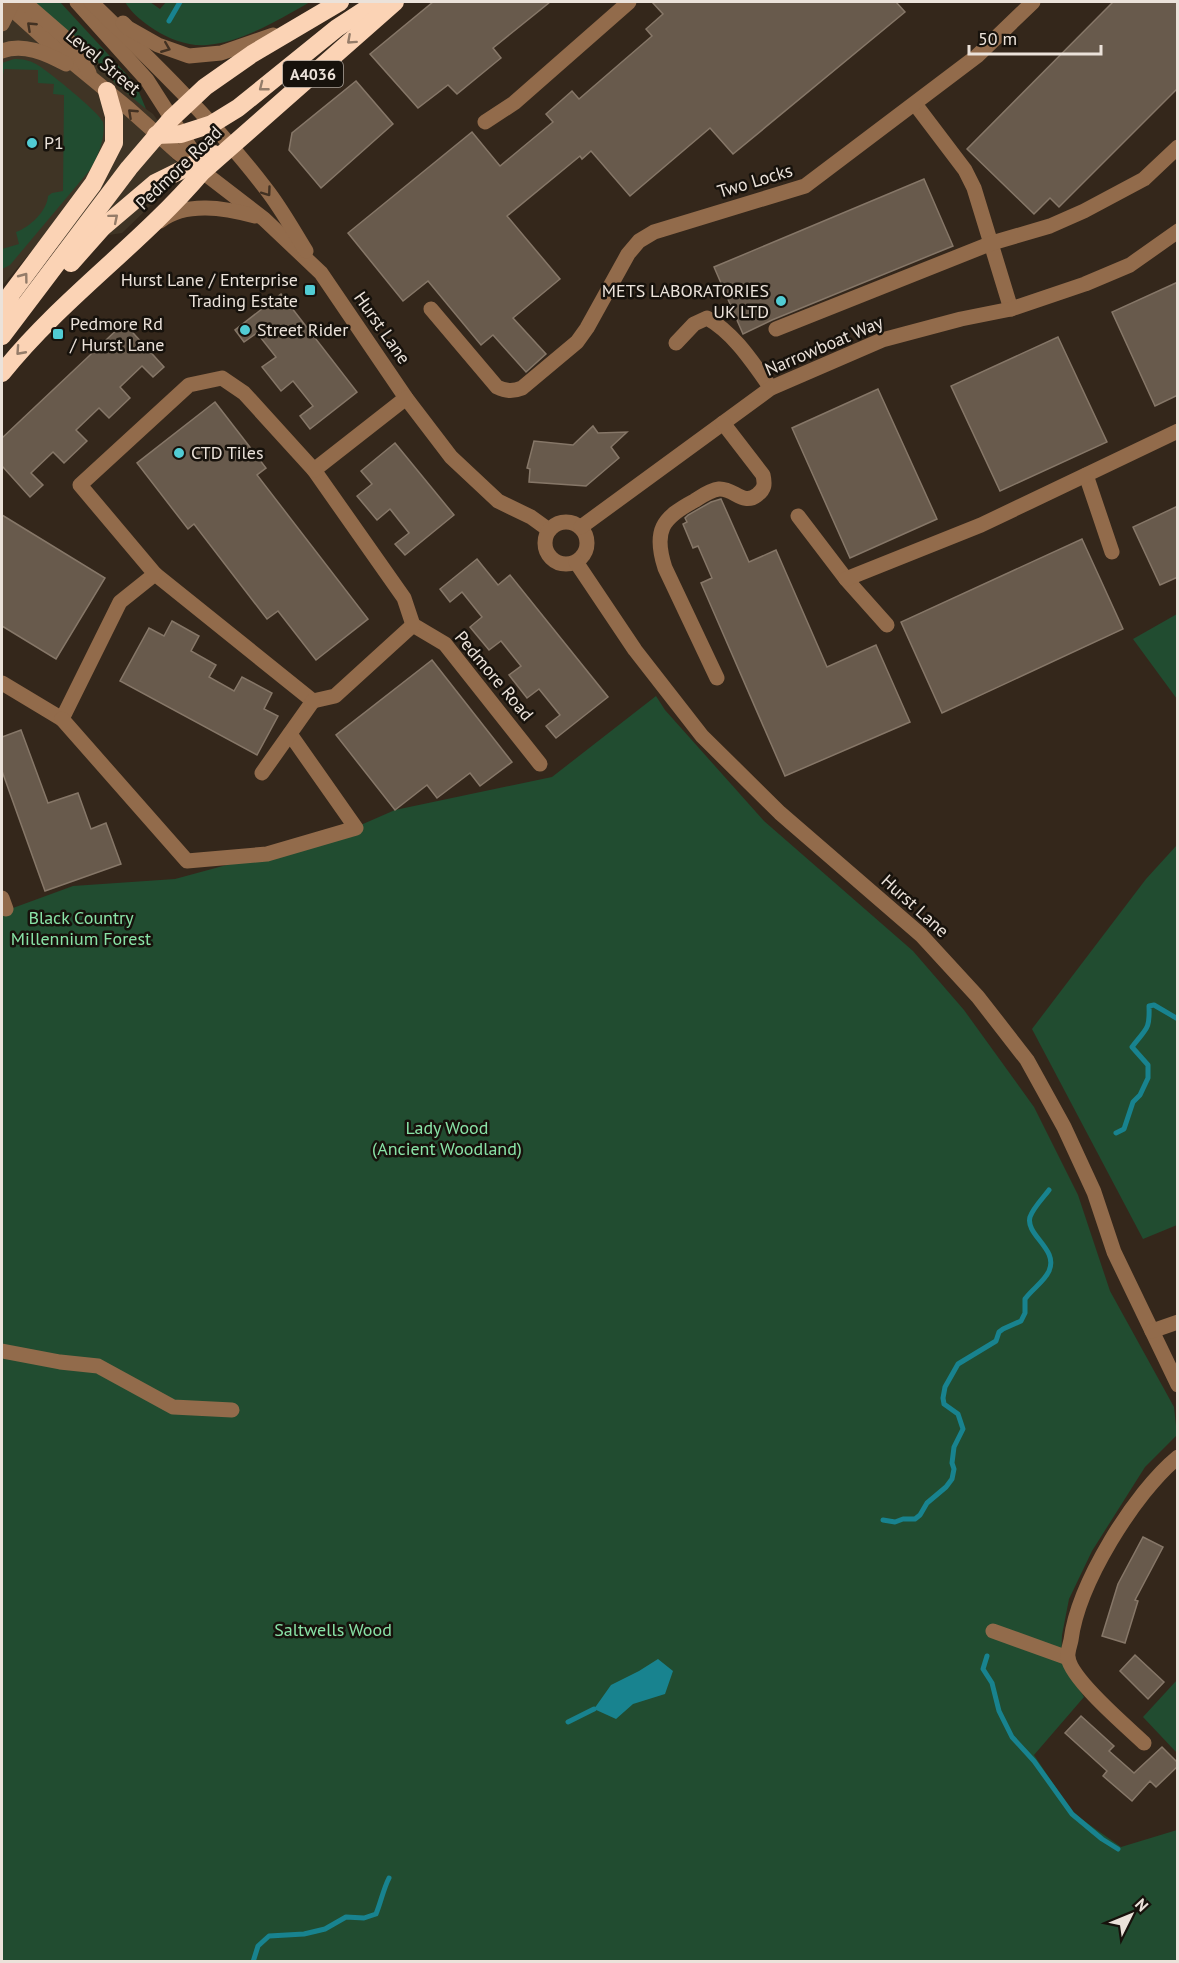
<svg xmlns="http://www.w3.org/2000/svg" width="1179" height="1963" viewBox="0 0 1179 1963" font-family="'PT Sans',sans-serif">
<rect width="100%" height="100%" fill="#34271b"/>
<!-- commercial -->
<path fill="#3f3425" d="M2,2H45L146,109L153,114L175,145L171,157L179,165L176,181L122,233L36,246L2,286Z"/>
<!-- green -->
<g fill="#214c30">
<path d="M31,2H60L141,90L139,92L146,109L115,83L88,50Z"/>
<path d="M125,2H150L160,9L166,2H310C280,19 243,42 207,45C190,47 169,39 155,30C143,22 132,14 125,2Z"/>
<path d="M14,59C22,59 29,60 36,64C47,70 100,113 103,122C106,138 97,159 89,171L10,265L2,269V249L19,244L16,232C30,227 47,211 48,196L52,193L63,191L64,95L53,94L54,84L38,83V70L4,69L2,82V63Z"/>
<path d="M1177,614V699L1133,639Z"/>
<path d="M656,696L665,710L764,821L913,951L964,1010L1034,1107L1078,1195L1110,1291L1174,1407L1177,1435L1145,1467L1092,1551L1069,1599L1062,1635L1061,1660L1084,1697L1034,1755L1073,1813L1121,1847L1177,1830V1961L2,1962V912L73,886L175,879L340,834L395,810L552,777Z"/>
<path d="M1177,845V1225L1143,1239L1032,1029L1146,879Z"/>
<path d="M1177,1680V1753L1143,1717Z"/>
</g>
<!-- water -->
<path fill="#18838f" d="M658,1659L673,1671L665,1694L633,1704L616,1719L594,1709L611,1685L639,1671Z"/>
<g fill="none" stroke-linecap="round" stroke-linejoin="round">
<!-- stream -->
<g stroke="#18838f" stroke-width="5">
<path d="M169,21L180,2"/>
<path d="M1116,1133L1124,1129L1133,1102L1140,1095L1148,1078V1065L1132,1047C1146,1028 1150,1031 1149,1006L1154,1005L1178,1019"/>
<path d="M883,1520L895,1522L903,1519H915L920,1515L927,1503L946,1487L952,1479L954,1469L952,1463L954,1447L963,1429L958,1414L944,1404L943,1398L945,1387L958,1364L996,1341L999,1332L1003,1329L1021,1321L1025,1313V1299C1032,1289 1044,1282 1049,1271C1059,1249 1025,1235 1030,1217C1033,1208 1043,1198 1049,1190"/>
<path d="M987,1656L983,1669L992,1683L999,1711L1012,1737L1034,1761L1072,1814L1102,1839L1118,1849"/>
<path d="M568,1722L594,1709"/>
<path d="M253,1962L258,1946L269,1936L304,1934L325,1929L346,1917L364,1918L376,1914C381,1902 383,1890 389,1878"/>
</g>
</g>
<!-- building -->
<g fill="#685a4c" stroke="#867768" stroke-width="1.5">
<path d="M433,2H550L493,48L501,58L457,94L448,85L418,108L370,54Z"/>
<path d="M652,2H896L905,12L733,154L710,128L630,196L591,151L582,159L580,156L507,216L560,279L513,318L546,354L526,372L493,335L481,345L428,281L403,301L348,233L472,132L500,166L553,122L546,114L572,91L579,99L652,36L646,29L663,14Z"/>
<path d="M1113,2H1178V88L1059,207L1050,198L1034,214L967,149Z"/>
<path d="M356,81L393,124L321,188L289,150L292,133Z"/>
<path d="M924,179L953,246L772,320L743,334L714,267Z"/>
<path d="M1178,282V395L1155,406L1112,312Z"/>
<path d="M281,294L357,392L310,429L300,416L313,406L293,381L281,391L262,367L276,357L257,333L244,342L235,330Z"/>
<path d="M124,323L164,367L153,377L142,366L120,387L130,398L109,418L99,408L76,430L87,441L64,463L53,452L31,473L43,485L30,497L2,466V438Z"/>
<path d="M1058,337L1107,442L1000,491L951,386Z"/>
<path d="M878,389L937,519L850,558L792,428Z"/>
<path d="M215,402L266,468L257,475L368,619L316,660L278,611L267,619L194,524L188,529L137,463Z"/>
<path d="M593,426L598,433L627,432L611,447L619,458L586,486L529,482L530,469L527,468L534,441L573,445Z"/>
<path d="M395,443L454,515L405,555L395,544L409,533L390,509L377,520L357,496L372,484L361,471Z"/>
<path d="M721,499L749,562L776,550L827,667L876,645L910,722L785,776L701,583L712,578L698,546L693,548L683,524L687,522L685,518L688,515L711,502Z"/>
<path d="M1178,506V577L1160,585L1133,527Z"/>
<path d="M2,515L105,578L56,659L2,626Z"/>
<path d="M1082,539L1123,629L942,713L901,622Z"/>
<path d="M477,559L498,585L510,575L608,697L556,738L546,726L560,715L539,689L527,698L509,675L521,666L501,641L489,650L470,627L482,617L462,592L450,602L440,589Z"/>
<path d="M172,621L199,636L191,651L216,665L209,677L234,691L242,677L272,693L264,709L278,716L257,755L120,681L149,628L164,636Z"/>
<path d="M432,660L512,762L480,786L470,773L437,798L427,785L395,810L336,735Z"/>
<path d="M21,730L48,803L78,793L91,829L106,823L121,864L45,891L2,771V737Z"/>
<path d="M1143,1537L1163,1547L1135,1600L1138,1601L1125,1643L1102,1636L1118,1584Z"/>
<path d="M1135,1655L1164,1682L1148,1699L1120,1671Z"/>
<path d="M1081,1716L1114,1746L1109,1751L1134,1773L1162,1747L1178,1763V1766L1156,1787L1150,1781L1132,1801L1103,1776L1107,1771L1065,1733Z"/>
</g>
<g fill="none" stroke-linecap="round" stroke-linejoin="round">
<!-- minor -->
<g stroke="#926b4b" stroke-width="15">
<path d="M4,2L56,49L129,109L177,152L264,219L321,273L406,398L451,457L498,501L531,517L549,530"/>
<path d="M24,2L77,48L89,73"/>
<path d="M77,2L147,80L193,152L201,169"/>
<path d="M91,2C152,61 214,121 266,189C281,208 293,230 306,251"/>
<path d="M123,23L128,28L158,45L189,56L221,53L273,35"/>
<path d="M2,24L13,2"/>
<path d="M2,51C23,43 46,53 66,64"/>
<path d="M915,104L965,170L974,188L1011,309"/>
<path d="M485,122L514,103L629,2"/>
<path d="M160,221C186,201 225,208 255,216"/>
<path d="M431,309L497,387C506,391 512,392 522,388L577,342L587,328L628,254L639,241L654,232L805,186L977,56L1033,2"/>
<path d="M776,329L992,243L1050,226L1084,211L1144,179L1178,147"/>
<path d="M676,343L694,324L707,318C734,333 753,363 771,388"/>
<path d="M314,470L404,598L413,625L445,644L540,764"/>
<path d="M1086,475L1112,552"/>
<path d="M798,516L846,579L887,625"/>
<circle cx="566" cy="543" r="21"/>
<path d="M581,527L771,388L882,340L961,319L1011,309L1085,284L1130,265L1178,231"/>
<path d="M576,562L635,650L702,736L780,813L921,935L978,997L1027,1060L1064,1127L1094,1192L1114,1252L1178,1385"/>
<path d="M155,574L313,701L335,696L413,625"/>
<path d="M846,579L981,525L1178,431"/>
<path d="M717,678L665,568C653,531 662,518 694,501C702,496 710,490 719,489C734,488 743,506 757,495C765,489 765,484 763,475L723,423"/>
<path d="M2,683L62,719L120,602L155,574L80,485L189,385L222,378L244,393L314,470L406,398"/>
<path d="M62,719L187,861L267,854L356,828L290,734"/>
<path d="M262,773L313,701"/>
<path d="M2,898L6,909"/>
<path d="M1152,1331L1178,1322"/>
<path d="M2,1351L60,1362L98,1366L173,1407L232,1410"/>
<path d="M993,1631L1068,1658"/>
<path d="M1144,1743C1126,1726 1072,1680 1068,1658C1067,1653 1070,1645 1071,1640C1078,1584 1134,1493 1178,1457"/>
</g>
<!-- highway -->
<g stroke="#fbd3b5" stroke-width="18">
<path d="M156,135L181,134L212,124L238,108L337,28L377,2"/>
<path d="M71,263L102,228L155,183L214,154"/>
<path d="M2,329L11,294L93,184L114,143V116L107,91"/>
<path d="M2,336L129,168L171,119L205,87L252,54L340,2"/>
<path d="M2,373C61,299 141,244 202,172L395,2"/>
</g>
</g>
<!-- one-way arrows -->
<defs><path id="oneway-chevron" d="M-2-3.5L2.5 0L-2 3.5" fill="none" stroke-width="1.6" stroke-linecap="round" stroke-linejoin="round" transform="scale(1.5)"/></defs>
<g stroke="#423122">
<use href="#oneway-chevron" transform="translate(31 26) rotate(-137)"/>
<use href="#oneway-chevron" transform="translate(166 48) rotate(22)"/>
<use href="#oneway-chevron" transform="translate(132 113) rotate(-137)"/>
<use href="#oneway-chevron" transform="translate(267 192) rotate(54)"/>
</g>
<g stroke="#947c69">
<use href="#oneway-chevron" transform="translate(351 40) rotate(138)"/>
<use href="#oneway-chevron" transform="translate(263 87) rotate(142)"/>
<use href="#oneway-chevron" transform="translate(114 218) rotate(-40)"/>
<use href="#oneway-chevron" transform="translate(24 277) rotate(-53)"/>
<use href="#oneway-chevron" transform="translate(20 351) rotate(132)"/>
</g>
<!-- markers -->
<g fill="#51ccd4" stroke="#17120c" stroke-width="2">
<circle cx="32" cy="143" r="6"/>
<rect x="304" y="284" width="12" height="12" rx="3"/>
<circle cx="781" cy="301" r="6"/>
<circle cx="245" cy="330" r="6"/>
<rect x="52" y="328" width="12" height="12" rx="3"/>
<circle cx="179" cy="453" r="6"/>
</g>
<g text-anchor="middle" stroke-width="5" stroke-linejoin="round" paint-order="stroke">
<!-- shield labels -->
<rect fill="#17120c" stroke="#aba49c" stroke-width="1.5" x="283" y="61" width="60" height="26" rx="4.5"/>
<g font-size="16" font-weight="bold" fill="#ebe2da">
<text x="313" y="80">A4036</text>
</g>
<!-- street labels -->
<g font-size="18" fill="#ebe2da" stroke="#17120c">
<text transform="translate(103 62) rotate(40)" y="6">Level Street</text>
<text transform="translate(179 168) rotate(-44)" y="6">Pedmore Road</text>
<text transform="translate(755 181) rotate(-17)" y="6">Two Locks</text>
<text transform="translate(382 328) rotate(55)" y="6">Hurst Lane</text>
<text transform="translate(824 346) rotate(-23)" y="6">Narrowboat Way</text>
<text transform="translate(494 676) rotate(50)" y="6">Pedmore Road</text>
<text transform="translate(915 906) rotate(42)" y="6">Hurst Lane</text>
</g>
<!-- poi labels -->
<g font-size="18" fill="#ebe2da" stroke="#17120c" text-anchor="start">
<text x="44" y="149">P1</text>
<text x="298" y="286" text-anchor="end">Hurst Lane / Enterprise<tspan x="298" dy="21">Trading Estate</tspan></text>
<text x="769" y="297" text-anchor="end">METS LABORATORIES<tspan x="769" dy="21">UK LTD</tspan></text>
<text x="70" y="330">Pedmore Rd<tspan x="70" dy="21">/ Hurst Lane</tspan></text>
<text x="257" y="336">Street Rider</text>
<text x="191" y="459">CTD Tiles</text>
</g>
<!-- park labels -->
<g font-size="18" fill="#89e3a7" stroke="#17120c">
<text x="81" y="924">Black Country<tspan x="81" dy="21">Millennium Forest</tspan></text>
<text x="447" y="1134">Lady Wood<tspan x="447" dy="21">(Ancient Woodland)</tspan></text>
<text x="333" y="1636">Saltwells Wood</text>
</g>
</g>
<!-- border -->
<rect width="1179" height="1963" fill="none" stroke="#ebe2da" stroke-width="6"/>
<!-- north arrow -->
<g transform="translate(1131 1915) rotate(47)" stroke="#17120c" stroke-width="4.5" paint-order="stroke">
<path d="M0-4.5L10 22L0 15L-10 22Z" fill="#ebe2da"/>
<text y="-9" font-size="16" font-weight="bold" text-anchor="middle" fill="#ebe2da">N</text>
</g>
<!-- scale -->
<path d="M969 45v9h132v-9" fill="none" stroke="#ebe2da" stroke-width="3"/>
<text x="978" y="45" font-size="18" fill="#ebe2da" stroke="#17120c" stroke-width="4.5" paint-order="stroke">50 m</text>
</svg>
